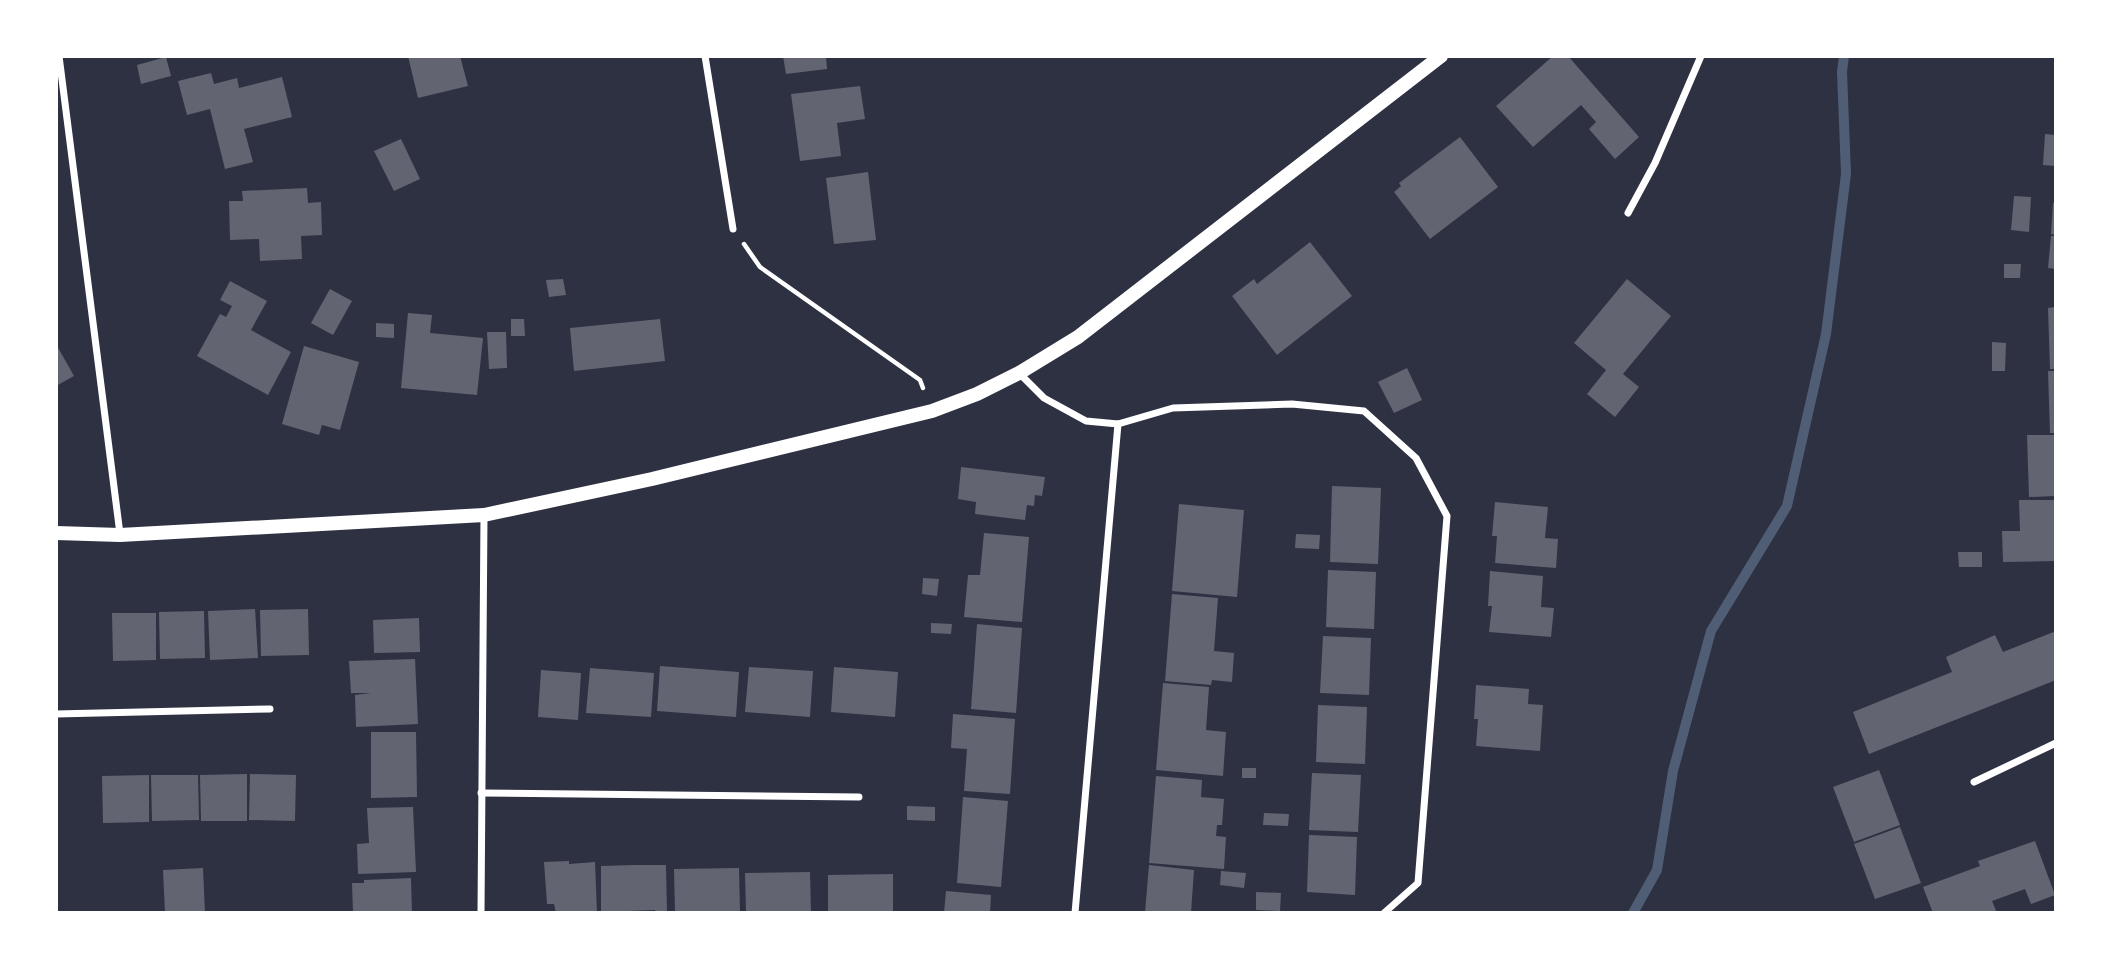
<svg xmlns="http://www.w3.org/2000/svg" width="2112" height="969" viewBox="0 0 2112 969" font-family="'Space Grotesk',sans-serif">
<rect width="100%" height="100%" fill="#2d3142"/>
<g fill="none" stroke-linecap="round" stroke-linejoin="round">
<!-- stream -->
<path stroke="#4f5d75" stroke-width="10" d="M1633,913L1657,870L1673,771L1711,631L1787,506L1826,334L1846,174L1842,72L1844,56"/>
</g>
<!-- building -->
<g fill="#626471">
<path d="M408,56H460L468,86L418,98Z"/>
<path d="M783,56H826L827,69L786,74Z"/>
<path d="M1553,56H1568L1639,137L1615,159L1589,129L1596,122L1581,105L1533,147L1496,106Z"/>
<path d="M166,57L171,76L141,84L137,65Z"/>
<path d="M211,73L214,84L237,78L239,88L282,77L292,117L244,129L253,162L225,169L210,109L187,115L178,81Z"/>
<path d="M860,86L865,119L837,123L841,156L800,161L791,94Z"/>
<path d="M2045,134L2056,135V166L2043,165Z"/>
<path d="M1460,137L1498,187L1430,239L1394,192L1401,186L1399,183Z"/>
<path d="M401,139L420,179L394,191L374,151Z"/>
<path d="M868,172L876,240L834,244L826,178Z"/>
<path d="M307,188L308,203L321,202L322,235L301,236L302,259L260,261L259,239L230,240L229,201H243L242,191Z"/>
<path d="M2014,196L2031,197L2029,232L2011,230Z"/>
<path d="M2053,203H2056V235L2051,234Z"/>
<path d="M2051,236H2056V269L2048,268Z"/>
<path d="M1310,242L1352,296L1277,355L1232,296L1254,279L1257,284Z"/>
<path d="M2004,264H2021L2020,278H2004Z"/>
<path d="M563,279L566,295L549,297L546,280Z"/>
<path d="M1627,279L1671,316L1623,374L1639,387L1615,417L1587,394L1606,370L1574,343Z"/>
<path d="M230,281L267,301L251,330L291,352L268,395L197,356L220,314L226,317L232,306L220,300Z"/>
<path d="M330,289L352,301L333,335L311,323Z"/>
<path d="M2056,307V369H2050L2048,308Z"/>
<path d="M408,313L432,315L430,333L483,338L477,395L401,388Z"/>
<path d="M511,319H524L525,336H511Z"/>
<path d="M660,319L665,361L574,371L570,328Z"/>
<path d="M376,323L394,324V338L376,337Z"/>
<path d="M487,332H506L507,368L489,369Z"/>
<path d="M1992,342L2006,343L2005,371H1992Z"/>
<path d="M56,344L74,376L56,386Z"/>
<path d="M304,346L359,362L340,430L322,425L319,435L282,424Z"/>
<path d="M1407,368L1422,400L1394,413L1378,382Z"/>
<path d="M2048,371H2056V433H2050Z"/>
<path d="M2027,435H2056V496L2029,497Z"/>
<path d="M961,467L1045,477L1042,496L1035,495L1034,506L1027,505L1025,520L975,514L976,502L958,499Z"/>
<path d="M1332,486L1381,488L1378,564L1330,562Z"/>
<path d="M2019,500H2056V561L2003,562L2002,531H2020Z"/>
<path d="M1495,502L1548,507L1545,538L1558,539L1556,568L1495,563L1497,536H1492Z"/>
<path d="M1179,504L1244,510L1237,597L1172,591Z"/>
<path d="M984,533L1029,537L1022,622L964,617L968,575H980Z"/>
<path d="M1296,534L1320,535L1319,549L1295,548Z"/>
<path d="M1958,552H1982V567H1959Z"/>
<path d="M1328,570L1376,572L1374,629L1326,627Z"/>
<path d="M1490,571L1543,576L1541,607L1554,608L1551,637L1489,632L1492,606H1488Z"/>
<path d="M923,578L939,579L937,596L922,594Z"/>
<path d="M1172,594L1218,598L1214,651L1234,653L1232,682L1212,680L1211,685L1165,681Z"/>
<path d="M255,609L258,658L210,660L208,611Z"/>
<path d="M308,609L309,655L261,656L260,610Z"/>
<path d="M204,611L205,658L160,659L159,612Z"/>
<path d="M112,613H156V660L113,661Z"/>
<path d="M419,618L420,652L374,653L373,620Z"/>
<path d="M931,623L952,624L951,634L931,633Z"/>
<path d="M977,624L1022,628L1016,713L971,709Z"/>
<path d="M2056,631V680L1869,754L1853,712L1952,672L1946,657L1995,635L2003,652Z"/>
<path d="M1323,636L1371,638L1369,695L1320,693Z"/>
<path d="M415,659L418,724L356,727L355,695L371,693H351L349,661Z"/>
<path d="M660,666L739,672L736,717L657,711Z"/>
<path d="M749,667L813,671L810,717L745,712Z"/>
<path d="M834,667L898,672L895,717L831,712Z"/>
<path d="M590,668L654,673L651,717L586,713Z"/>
<path d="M541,670L581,673L578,720L538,717Z"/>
<path d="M1163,683L1209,687L1206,730L1226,732L1223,776L1156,770Z"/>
<path d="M1476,685L1529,689L1528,704L1543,705L1540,751L1476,746L1478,719H1474Z"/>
<path d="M1318,705L1367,707L1365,764L1316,762Z"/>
<path d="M953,714L1015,719L1010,794L964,791L967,749L951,748Z"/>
<path d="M371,732H416L417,797L371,798Z"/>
<rect x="1242" y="768" width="14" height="10"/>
<path d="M1879,770L1900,825L1854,842L1833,787Z"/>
<path d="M1312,773L1361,775L1358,832L1309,830Z"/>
<path d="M247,774V821H201L200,775Z"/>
<path d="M250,774L296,775L295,821L249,820Z"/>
<path d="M149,775V822L103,823L102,776Z"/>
<path d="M151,775H198L199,820L152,821Z"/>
<path d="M1156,776L1202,780L1201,797L1224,799L1222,825H1217L1216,836L1226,837L1224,869L1149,863Z"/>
<path d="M963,797L1008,801L1001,887L957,883Z"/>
<path d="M907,806L935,807V821L907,820Z"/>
<path d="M413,807L416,872L358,874L357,844L369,843L367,808Z"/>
<path d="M1264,813L1289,814L1288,826L1263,825Z"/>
<path d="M1900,827L1921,883L1875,899L1854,844Z"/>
<path d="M1309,835L1357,837L1355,895L1307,892Z"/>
<path d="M2035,841L2055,895L2031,904L2025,889L1992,901L1997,913H1933L1923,887L1980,866L1978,861Z"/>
<path d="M569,861V864L595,862L597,913H556L554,904H547L544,862Z"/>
<path d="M634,865H666L667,913H655V910L601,912V866Z"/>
<path d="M1149,865L1194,870L1191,913H1145Z"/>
<path d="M203,868L205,913H165L163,870Z"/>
<path d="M739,868L740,913H675L674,869Z"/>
<path d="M1221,871L1246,873L1244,888L1220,885Z"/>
<path d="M810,872L811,913H746L745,873Z"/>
<path d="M893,874V913H828V875Z"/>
<path d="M411,878L412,913H353L352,883H364V880Z"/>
<path d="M946,891L991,895L990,913H944Z"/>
<path d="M1256,892L1281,893L1280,911L1256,910Z"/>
</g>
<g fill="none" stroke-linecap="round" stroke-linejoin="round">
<!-- path -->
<path stroke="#fff" stroke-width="4.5" d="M744,244L760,267L920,380L923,388"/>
<!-- minor -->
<g stroke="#fff" stroke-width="7">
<path d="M59,56L120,534"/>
<path d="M705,56L733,229"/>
<path d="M1628,213L1655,163L1701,56"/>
<path d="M1019,373L1044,398L1086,421L1118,424L1173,408L1292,404L1364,411L1416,458L1447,516L1418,883L1384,913"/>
<path d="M56,714L270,709"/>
<path d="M1974,782L2056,743"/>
<path d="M481,793L859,797"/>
<path d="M481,913L484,515"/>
<path d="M1075,913L1118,424"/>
</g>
<!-- secondary -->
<path stroke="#fff" stroke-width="14" d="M56,533L120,535L484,515L652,479L932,411L977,394L1019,373L1078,337L1441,56"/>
</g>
<!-- border -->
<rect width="2112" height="969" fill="none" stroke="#ffffff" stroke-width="116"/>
</svg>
